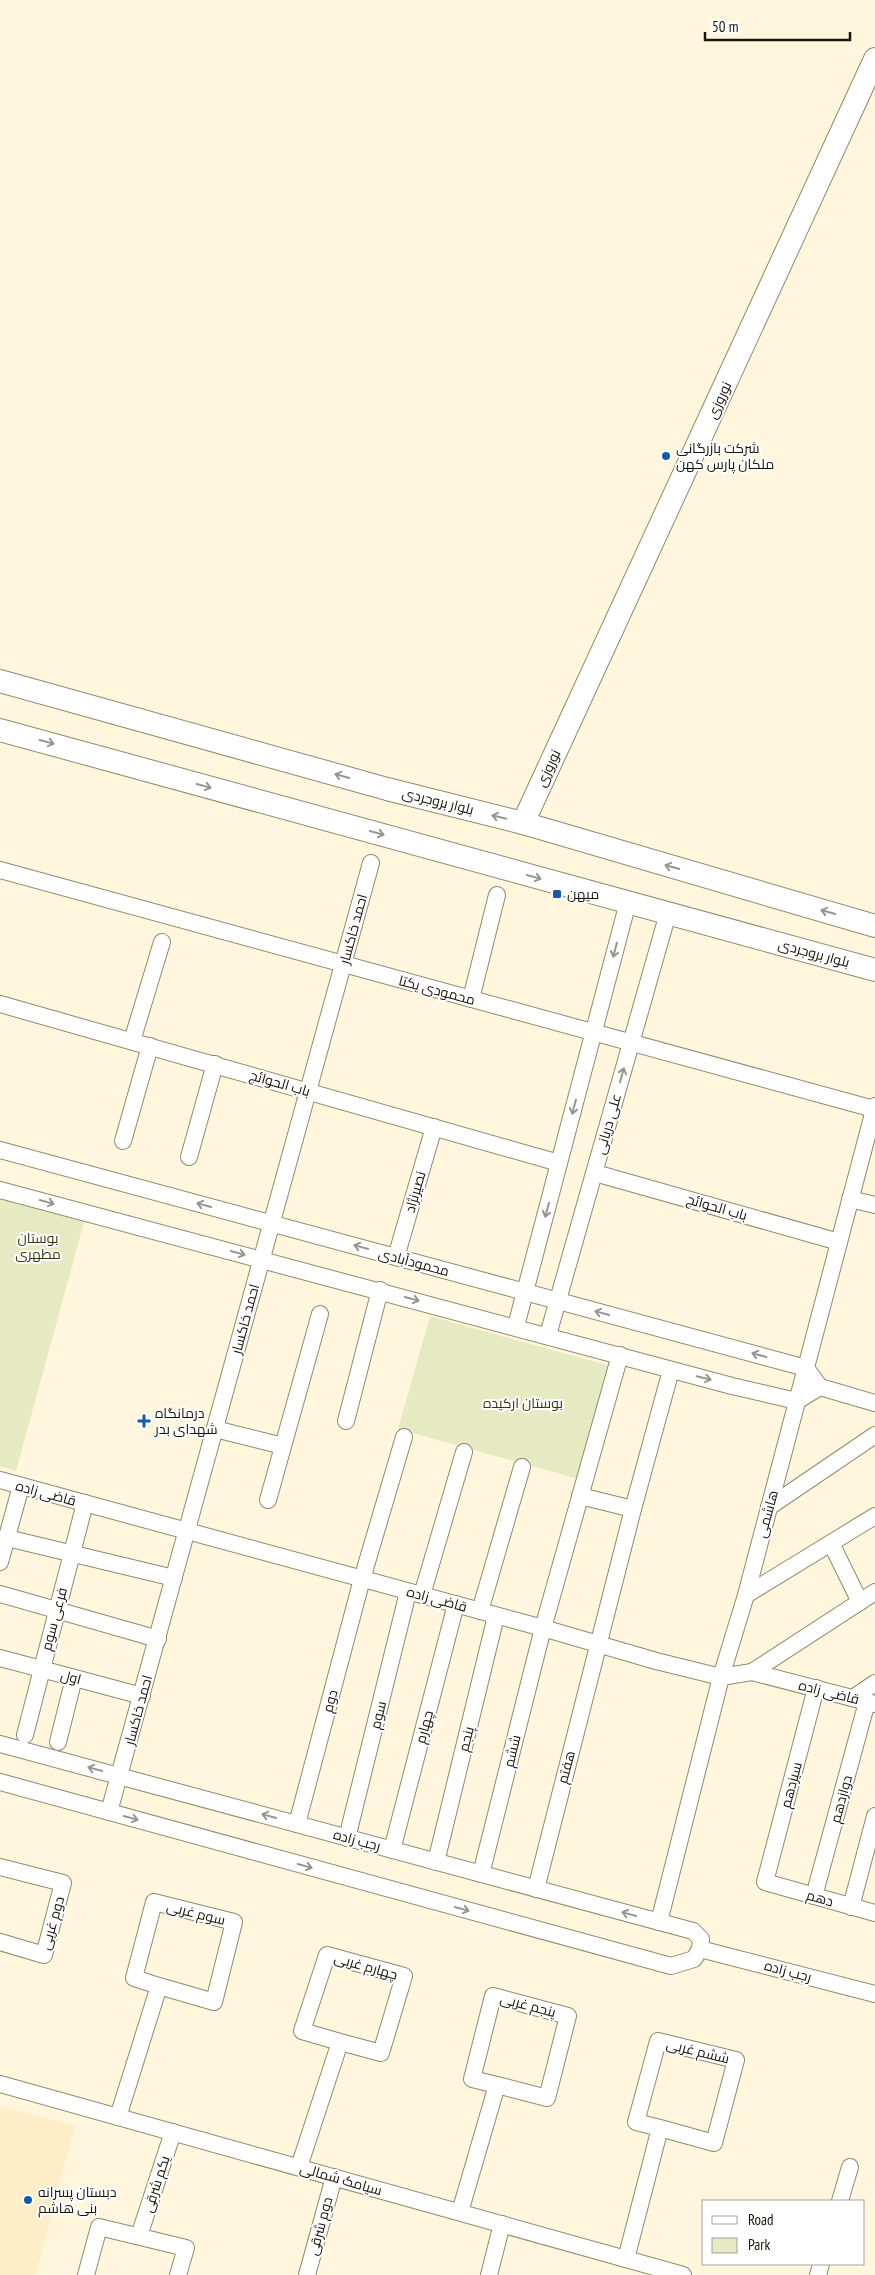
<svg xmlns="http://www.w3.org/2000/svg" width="875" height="2275" viewBox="0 0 875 2275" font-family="'PT Sans Narrow',Cairo,sans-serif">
<rect width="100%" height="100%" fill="#fff6dd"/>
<!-- built -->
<path fill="#fdeec8" d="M0,2106L75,2126L36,2275H0Z"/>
<!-- green -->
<g fill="#e6eac3">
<path d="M0,1193L86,1215L16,1471L0,1466Z"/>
<path d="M430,1316L610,1366L578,1479L398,1429Z"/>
</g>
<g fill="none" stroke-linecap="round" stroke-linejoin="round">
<!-- minor casing -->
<g stroke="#93886c" stroke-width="18">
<g id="minor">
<path d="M0,870L874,1109"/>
<path d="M471,999L497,895"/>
<path d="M0,1004L559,1163"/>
<path d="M132,1041L162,942"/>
<path d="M123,1141L150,1046"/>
<path d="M0,1150L806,1368L820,1387L875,1403"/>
<path d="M189,1157L215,1064"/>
<path d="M595,1173L839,1242"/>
<path d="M0,1190L732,1386L797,1401L820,1387"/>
<path d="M850,1199L875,1205"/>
<path d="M396,1257L434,1127"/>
<path d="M516,1326L628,902"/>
<path d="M548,1335L668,913"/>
<path d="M346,1421L380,1290"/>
<path d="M215,1429L283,1446"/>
<path d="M0,1480L543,1628L656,1661L721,1677L752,1672L875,1704"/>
<path d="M580,1496L633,1509"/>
<path d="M268,1500L320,1314"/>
<path d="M769,1507L875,1435"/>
<path d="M7,1538L174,1578"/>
<path d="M831,1543L860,1602"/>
<path d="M0,1562L21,1486"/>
<path d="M0,1594L158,1639"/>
<path d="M422,1595L464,1452"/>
<path d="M746,1595L875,1516"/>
<path d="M480,1611L522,1467"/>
<path d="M0,1658L142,1696"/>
<path d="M752,1672L875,1592"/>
<path d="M816,1688L765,1882L875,1913"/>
<path d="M853,1698L875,1683"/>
<path d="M25,1735L85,1503"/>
<path d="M58,1742L74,1678"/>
<path d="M0,1744L693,1931L701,1939L700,1949L694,1959L671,1966L0,1782"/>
<path d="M109,1812L371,863"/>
<path d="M297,1824L362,1579L404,1437"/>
<path d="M347,1838L408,1592"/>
<path d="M392,1850L456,1604"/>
<path d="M436,1862L496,1616"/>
<path d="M0,1867L63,1883L44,1955L0,1942"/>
<path d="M481,1874L543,1628L620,1355"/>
<path d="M536,1889L633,1509L671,1370"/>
<path d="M814,1896L867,1702"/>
<path d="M851,1907L875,1816"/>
<path d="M659,1922L721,1677L746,1595L875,1106"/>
<path d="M700,1949L875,1994"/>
<path d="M0,2084L683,2275"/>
<path d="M118,2117L159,1986L214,2002L234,1922L154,1902L134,1978L159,1986"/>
<path d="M299,2167L340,2042L381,2053L404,1976L327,1955L302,2031L340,2042"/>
<path d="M840,2201L850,2167"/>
<path d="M460,2212L497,2085L547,2098L568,2016L493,1996L472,2079L497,2085"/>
<path d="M139,2236L173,2132"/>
<path d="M626,2259L660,2128L714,2143L736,2060L658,2041L636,2122L660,2128"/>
<path d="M86,2275L99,2227L186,2248L178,2275"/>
<path d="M307,2275L334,2177"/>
<path d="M489,2275L502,2224"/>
<path d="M818,2275L821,2264"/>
</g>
</g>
<!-- secondary casing -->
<g stroke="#93886c" stroke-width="24">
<g id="secondary">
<path d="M0,681L387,789L523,823L875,926"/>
<path d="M0,730L875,970"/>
<path d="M523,823L875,59"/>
</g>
</g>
<!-- minor -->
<use href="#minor" stroke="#fff" stroke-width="16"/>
<!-- secondary -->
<use href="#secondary" stroke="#fff" stroke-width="22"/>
</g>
<!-- one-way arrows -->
<defs><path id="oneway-shaft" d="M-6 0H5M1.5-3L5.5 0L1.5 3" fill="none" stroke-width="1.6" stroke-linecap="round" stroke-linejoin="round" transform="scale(1.25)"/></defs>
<g stroke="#979590">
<use href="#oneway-shaft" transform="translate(47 742) rotate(15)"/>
<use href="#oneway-shaft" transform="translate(342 776) rotate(-164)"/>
<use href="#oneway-shaft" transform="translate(204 786) rotate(15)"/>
<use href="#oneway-shaft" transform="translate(499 817) rotate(-166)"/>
<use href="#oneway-shaft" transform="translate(377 833) rotate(15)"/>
<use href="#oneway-shaft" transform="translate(672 867) rotate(-164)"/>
<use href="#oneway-shaft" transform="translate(534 877) rotate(15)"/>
<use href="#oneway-shaft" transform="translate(828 912) rotate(-164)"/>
<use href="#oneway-shaft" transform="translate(615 950) rotate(105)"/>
<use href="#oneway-shaft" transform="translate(622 1075) rotate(-74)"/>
<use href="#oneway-shaft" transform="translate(574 1107) rotate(105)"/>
<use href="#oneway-shaft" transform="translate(47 1202) rotate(15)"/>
<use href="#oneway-shaft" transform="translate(204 1205) rotate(-165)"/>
<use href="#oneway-shaft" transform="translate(547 1210) rotate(105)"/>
<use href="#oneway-shaft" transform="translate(361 1247) rotate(-165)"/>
<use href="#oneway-shaft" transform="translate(238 1253) rotate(15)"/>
<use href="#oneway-shaft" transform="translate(412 1299) rotate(15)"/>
<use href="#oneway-shaft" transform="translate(602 1313) rotate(-165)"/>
<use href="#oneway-shaft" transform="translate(759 1355) rotate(-165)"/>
<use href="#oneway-shaft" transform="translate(704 1378) rotate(14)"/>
<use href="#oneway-shaft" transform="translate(95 1769) rotate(-165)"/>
<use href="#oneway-shaft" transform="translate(269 1816) rotate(-165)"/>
<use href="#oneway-shaft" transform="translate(131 1818) rotate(15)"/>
<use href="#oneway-shaft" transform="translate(305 1866) rotate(15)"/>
<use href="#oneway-shaft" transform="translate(462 1909) rotate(15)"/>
<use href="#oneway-shaft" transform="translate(629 1914) rotate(-165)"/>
</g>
<!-- markers -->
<g fill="#145dad" stroke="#fff" stroke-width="2">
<circle cx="666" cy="456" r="5"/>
<rect x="552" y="889" width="10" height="10" rx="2.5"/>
<path d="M141.5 1413.5h5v5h5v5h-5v5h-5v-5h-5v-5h5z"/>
<circle cx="28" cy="2200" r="5"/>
</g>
<g text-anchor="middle" stroke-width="4" stroke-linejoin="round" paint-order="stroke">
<!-- street labels -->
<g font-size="14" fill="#181409" stroke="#fff">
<text transform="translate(719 400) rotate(-65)" y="5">نوروزی</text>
<text transform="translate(548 768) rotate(-65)" y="5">نوروزی</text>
<text transform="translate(438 801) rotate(14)" y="5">بلوار بروجردی</text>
<text transform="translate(353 929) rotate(-75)" y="5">احمد خاکسار</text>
<text transform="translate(814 953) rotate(15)" y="5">بلوار بروجردی</text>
<text transform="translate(437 990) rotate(15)" y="5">محمودی یکتا</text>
<text transform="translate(280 1083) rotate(16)" y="5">باب الحوائج</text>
<text transform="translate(608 1124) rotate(-74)" y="5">علی دریانی</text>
<text transform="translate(415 1192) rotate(-74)" y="5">نصیرنژاد</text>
<text transform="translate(717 1207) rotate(16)" y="5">باب الحوائج</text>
<text transform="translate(414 1262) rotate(15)" y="5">محمودآبادی</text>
<text transform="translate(245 1319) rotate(-75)" y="5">احمد خاکسار</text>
<text transform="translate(46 1493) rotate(15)" y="5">قاضی زاده</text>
<text transform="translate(767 1514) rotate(-75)" y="5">هاشمی</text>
<text transform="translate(437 1599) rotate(15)" y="5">قاضی زاده</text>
<text transform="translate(54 1619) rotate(-75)" y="5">فرعی سوم</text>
<text transform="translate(71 1677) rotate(15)" y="5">اول</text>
<text transform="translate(829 1692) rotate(14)" y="5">قاضی زاده</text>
<text transform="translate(330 1701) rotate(-75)" y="5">دوم</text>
<text transform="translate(138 1710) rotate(-75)" y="5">احمد خاکسار</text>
<text transform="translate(378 1715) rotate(-76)" y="5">سوم</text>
<text transform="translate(424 1727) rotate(-75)" y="5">چهارم</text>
<text transform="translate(466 1739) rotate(-76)" y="5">پنجم</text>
<text transform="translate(512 1751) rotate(-76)" y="5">ششم</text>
<text transform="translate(566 1767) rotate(-75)" y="5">هفتم</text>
<text transform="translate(791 1785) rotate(-75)" y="5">سیزدهم</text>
<text transform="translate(841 1799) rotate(-75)" y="5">دوازدهم</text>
<text transform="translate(357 1840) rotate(15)" y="5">رجب زاده</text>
<text transform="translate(820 1898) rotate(16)" y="5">دهم</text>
<text transform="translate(196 1913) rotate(14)" y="5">سوم غربی</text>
<text transform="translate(52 1923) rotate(-74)" y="5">دوم غربی</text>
<text transform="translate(366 1966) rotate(16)" y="5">چهارم غربی</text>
<text transform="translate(788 1971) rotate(15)" y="5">رجب زاده</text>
<text transform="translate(528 2005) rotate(15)" y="5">پنجم غربی</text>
<text transform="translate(698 2051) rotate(14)" y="5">ششم غربی</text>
<text transform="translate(341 2179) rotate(16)" y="5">سیامک شمالی</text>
<text transform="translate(156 2184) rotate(-72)" y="5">یکم شرقی</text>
<text transform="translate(320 2226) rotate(-75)" y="5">دوم شرقی</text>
</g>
<!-- poi labels -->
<g font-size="14" fill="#181409" stroke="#fff" text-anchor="start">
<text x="676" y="453">شرکت بازرگانی<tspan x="676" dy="16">ملکان پارس کهن</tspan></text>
<text x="567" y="899">میهن</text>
<text x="155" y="1418">درمانگاه<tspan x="155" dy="16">شهدای بدر</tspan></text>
<text x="38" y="2197">دبستان پسرانه<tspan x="38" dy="16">بنی هاشم</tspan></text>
</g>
<!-- park labels -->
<g font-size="14" fill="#353710" stroke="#fff">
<text x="38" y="1243">بوستان<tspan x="38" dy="16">مطهری</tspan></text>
<text x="523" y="1408">بوستان ارکیده</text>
</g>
</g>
<!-- legend -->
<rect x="702" y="2200" width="162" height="65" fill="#ffffff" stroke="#a3a19d"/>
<rect x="712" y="2216" width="25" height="8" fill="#ffffff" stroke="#a3a19d"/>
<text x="748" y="2225" font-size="15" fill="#181409">Road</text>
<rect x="712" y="2238" width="25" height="15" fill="#e6eac3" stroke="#a3a19d"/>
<text x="748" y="2250" font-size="15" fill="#181409">Park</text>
<!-- scale -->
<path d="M705 32v8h145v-8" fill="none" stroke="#181409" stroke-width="2.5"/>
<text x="712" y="32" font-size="15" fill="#181409" stroke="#ffffff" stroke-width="4" paint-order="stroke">50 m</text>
</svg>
